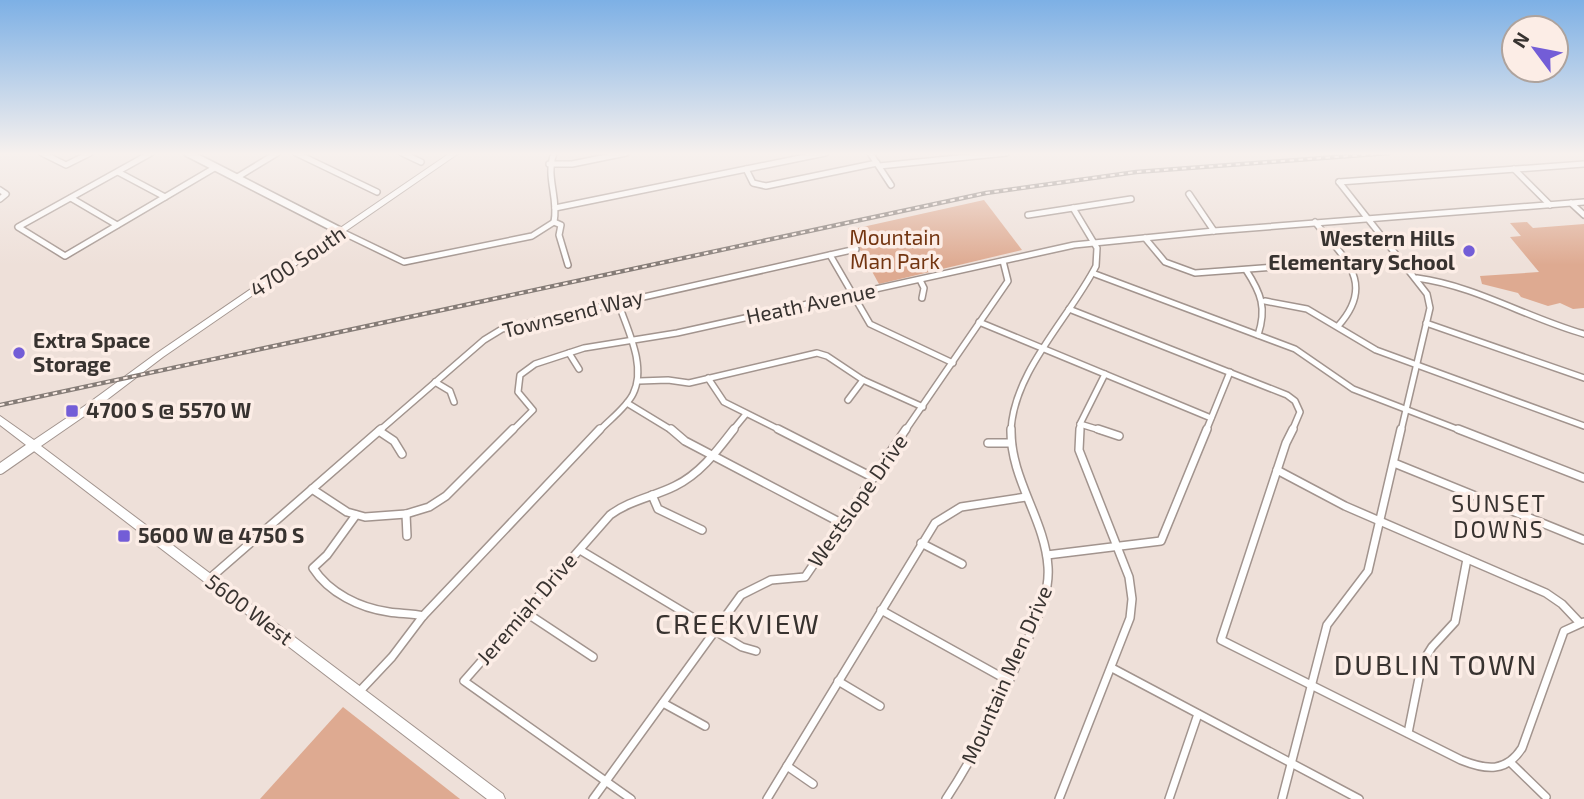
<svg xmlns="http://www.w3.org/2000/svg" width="1584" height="799" viewBox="0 0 1584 799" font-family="'Exo 2',sans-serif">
<rect width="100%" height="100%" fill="#eee0d9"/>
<!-- green -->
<g fill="#deaa91">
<path d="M984,200L1022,250L879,284L849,230Z"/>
<path d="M1527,222L1533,228L1584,224V308L1573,309L1560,303L1548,306L1521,297L1518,293L1482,284L1480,276L1539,272L1510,237L1521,236L1510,223Z"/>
<path d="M343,707L460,799H260Z"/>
</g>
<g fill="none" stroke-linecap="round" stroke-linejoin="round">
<!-- minor-far1 casing -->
<g stroke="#a2948e" stroke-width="8">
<g id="minor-far1">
<path d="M42,153L66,165L90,153"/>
<path d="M151,153L18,227L65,256L216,167"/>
<path d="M296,153L377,192"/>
<path d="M402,153L421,162"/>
<path d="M554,153C545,177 559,198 554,222"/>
<path d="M870,153L891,185"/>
<path d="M549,164H572L626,153"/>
<path d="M879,166L1006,153"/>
<path d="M746,169L753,183L766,186L877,163"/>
<path d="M1514,169L1550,205"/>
<path d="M118,172L165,197"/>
<path d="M236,178L277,153"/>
<path d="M1339,182L1584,164"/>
<path d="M1339,182L1427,294L1430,308L1401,431"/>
<path d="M0,190L6,194L0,199"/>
<path d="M1189,194L1214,231"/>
<path d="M71,198L117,225"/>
<path d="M1571,203L1584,215"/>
<path d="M555,208L825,153"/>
<path d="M1028,215L1131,199"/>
<path d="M554,222L561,225L559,235L568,265"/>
<path d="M1315,222C1344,258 1377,283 1338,326"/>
<path d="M342,232L404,262L532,236L554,222"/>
<path d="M1145,238L1165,262L1195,273L1345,262"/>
<path d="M830,255L870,324L953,363"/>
<path d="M1246,270C1261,293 1267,308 1258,335"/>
<path d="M1095,274L1295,349L1353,389L1462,431"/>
<path d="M1417,278C1476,286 1527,318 1584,334"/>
<path d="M920,280L924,288L922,298"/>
<path d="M1265,301L1307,309L1376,350L1584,426"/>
<path d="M1069,309L1287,395L1295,401L1300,412L1292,431"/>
<path d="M979,322L1211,418"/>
<path d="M1426,323L1584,378"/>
<path d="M569,353L579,369"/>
<path d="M708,378L724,402L782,431"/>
<path d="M639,381L668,380L689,383L817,353L827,356L863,380L923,407"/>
<path d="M435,382L450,391L454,402"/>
<path d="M848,400L863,380"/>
<path d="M627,403L673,431"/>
<path d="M1080,424L1103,431"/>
<path d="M379,431L484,340L502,329L856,249"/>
<path d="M512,431L533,410L518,392L520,375L535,364L584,348L677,333L1074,245L1214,231L1584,202"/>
<path d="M599,431C609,420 626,408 633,394C647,366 627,329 618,302"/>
<path d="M732,431L746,414"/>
<path d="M905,431L1008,281L1003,261"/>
<path d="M1011,431C1013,372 1070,317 1096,266L1097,248L1073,208"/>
<path d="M1080,431V424L1105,374"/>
<path d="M1206,431L1230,372"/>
</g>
</g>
<!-- minor casing -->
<g stroke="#a2948e" stroke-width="10">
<g id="minor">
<path d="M671,429L685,441L843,524"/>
<path d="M778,429L874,478"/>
<path d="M1098,429L1119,436"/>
<path d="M1293,429L1286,443L1221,640L1461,760C1486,770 1506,773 1522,748L1564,631L1584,622"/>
<path d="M1458,429L1584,478"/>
<path d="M379,431L394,441L402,454"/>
<path d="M988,443H1009"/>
<path d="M1394,463L1584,540"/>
<path d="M1277,470L1345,506L1546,593L1562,604L1579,622"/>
<path d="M312,489L347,512L365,517L406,514L429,507L446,496L513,429"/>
<path d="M652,495L658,509L702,530"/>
<path d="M406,514L407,536"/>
<path d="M356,515L327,555L313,568C329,593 360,608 389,612C401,614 412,613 423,616"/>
<path d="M921,543L962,564"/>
<path d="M580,550L742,647L756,651"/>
<path d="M1047,555L1161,541L1207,429"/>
<path d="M209,579L381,429"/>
<path d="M881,610L1007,680"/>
<path d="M525,612L593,657"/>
<path d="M1112,668L1359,799"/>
<path d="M838,681L880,706"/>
<path d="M359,692L392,657L423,616L600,429"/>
<path d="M663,703L705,726"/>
<path d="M1408,733L1422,663L1432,647L1455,622L1467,559"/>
<path d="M1512,764L1546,797"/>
<path d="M787,766L813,784"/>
<path d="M593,799L741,595L771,580L805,577L906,429"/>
<path d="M631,799L464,681L610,515C630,500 653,497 675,486C700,474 717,451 734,429"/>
<path d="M767,799L935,523L961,507L1026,497"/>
<path d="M946,799C978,751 1001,700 1024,648C1035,622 1050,596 1048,567C1045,519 1010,479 1011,429"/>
<path d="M1059,799L1130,618L1132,599L1129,577L1079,450L1080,429"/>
<path d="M1169,799L1198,714"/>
<path d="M1282,799L1327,625L1368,571L1401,429"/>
</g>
</g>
<!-- tertiary-far1 casing -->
<g stroke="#a2948e" stroke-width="10">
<path id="tertiary-far1" d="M188,153L342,232"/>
</g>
<!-- tertiary casing -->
<g stroke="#a2948e" stroke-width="12">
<path id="tertiary" d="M0,469L33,446"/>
</g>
<!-- secondary casing -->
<g stroke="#a2948e" stroke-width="2">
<path id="secondary" d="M450,153H459L163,357L96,408L41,446L503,794L505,799H487L0,425V416L34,440L86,405L157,353Z"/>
</g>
<!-- minor-far1 -->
<use href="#minor-far1" stroke="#fff" stroke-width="5"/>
<!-- minor -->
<use href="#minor" stroke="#fff" stroke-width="7"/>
<!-- tertiary-far1 -->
<use href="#tertiary-far1" stroke="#fff" stroke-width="7"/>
<!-- tertiary -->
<use href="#tertiary" stroke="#fff" stroke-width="10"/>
<!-- secondary -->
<use href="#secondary" fill="#fff" fill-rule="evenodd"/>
<!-- rail casing -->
<g stroke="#857c77" stroke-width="4.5">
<path id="rail" d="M0,405L986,193L1136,172L1389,153"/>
</g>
<!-- rail -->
<use href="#rail" stroke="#fcede6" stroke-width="2" stroke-dasharray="4.5" stroke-linecap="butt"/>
</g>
<!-- sky -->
<linearGradient id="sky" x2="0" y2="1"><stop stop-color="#7db0e5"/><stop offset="0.58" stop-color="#f7f1ee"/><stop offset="1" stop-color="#f7f1ee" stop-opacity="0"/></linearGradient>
<rect width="1584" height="265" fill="url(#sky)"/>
<!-- markers -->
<g fill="#735dd7" stroke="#fcede6" stroke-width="2.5">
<circle cx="1469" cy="251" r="7"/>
<circle cx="19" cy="353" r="7"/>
<rect x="65" y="404" width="14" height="14" rx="3.5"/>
<rect x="117" y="529" width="14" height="14" rx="3.5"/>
</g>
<g text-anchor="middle" stroke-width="7" stroke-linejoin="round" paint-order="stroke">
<!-- park labels -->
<g font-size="21" fill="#733511" stroke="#fcede6">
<text x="895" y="245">Mountain<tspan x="895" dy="24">Man Park</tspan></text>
</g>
<!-- poi labels -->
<g font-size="21" font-weight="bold" fill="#383330" stroke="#fcede6" text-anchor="start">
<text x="1455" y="246" text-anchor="end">Western Hills<tspan x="1455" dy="24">Elementary School</tspan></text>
<text x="33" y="348">Extra Space<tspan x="33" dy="24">Storage</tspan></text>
<text x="86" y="418">4700 S @ 5570 W</text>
<text x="138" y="543">5600 W @ 4750 S</text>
</g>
<!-- street labels -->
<g font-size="21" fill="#383330" stroke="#fcede6">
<text transform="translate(298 262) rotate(-34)" y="7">4700 South</text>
<text transform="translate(811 304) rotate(-12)" y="7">Heath Avenue</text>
<text transform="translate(573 314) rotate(-14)" y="7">Townsend Way</text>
<text transform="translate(858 501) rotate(-55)" y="7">Westslope Drive</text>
<text transform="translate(527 609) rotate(-49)" y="7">Jeremiah Drive</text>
<text transform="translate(249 610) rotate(37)" y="7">5600 West</text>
<text transform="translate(1007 675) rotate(-66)" y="7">Mountain Men Drive</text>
</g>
<!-- neighbourhood labels -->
<g font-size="23" letter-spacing="2" fill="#383330" stroke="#fcede6">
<text x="1499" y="512">SUNSET<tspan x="1499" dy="26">DOWNS</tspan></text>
</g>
<!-- near-neighbourhood labels -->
<g font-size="28" letter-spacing="2" fill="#383330" stroke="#fcede6">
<text x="738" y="634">CREEKVIEW</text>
<text x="1436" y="675">DUBLIN TOWN</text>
</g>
</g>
<!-- north arrow -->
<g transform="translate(1535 49) rotate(302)"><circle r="33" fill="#fcede6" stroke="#aea39d" stroke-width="2"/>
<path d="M0-5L12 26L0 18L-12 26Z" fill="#735dd7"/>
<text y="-10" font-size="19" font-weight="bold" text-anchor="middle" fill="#383330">N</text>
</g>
</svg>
